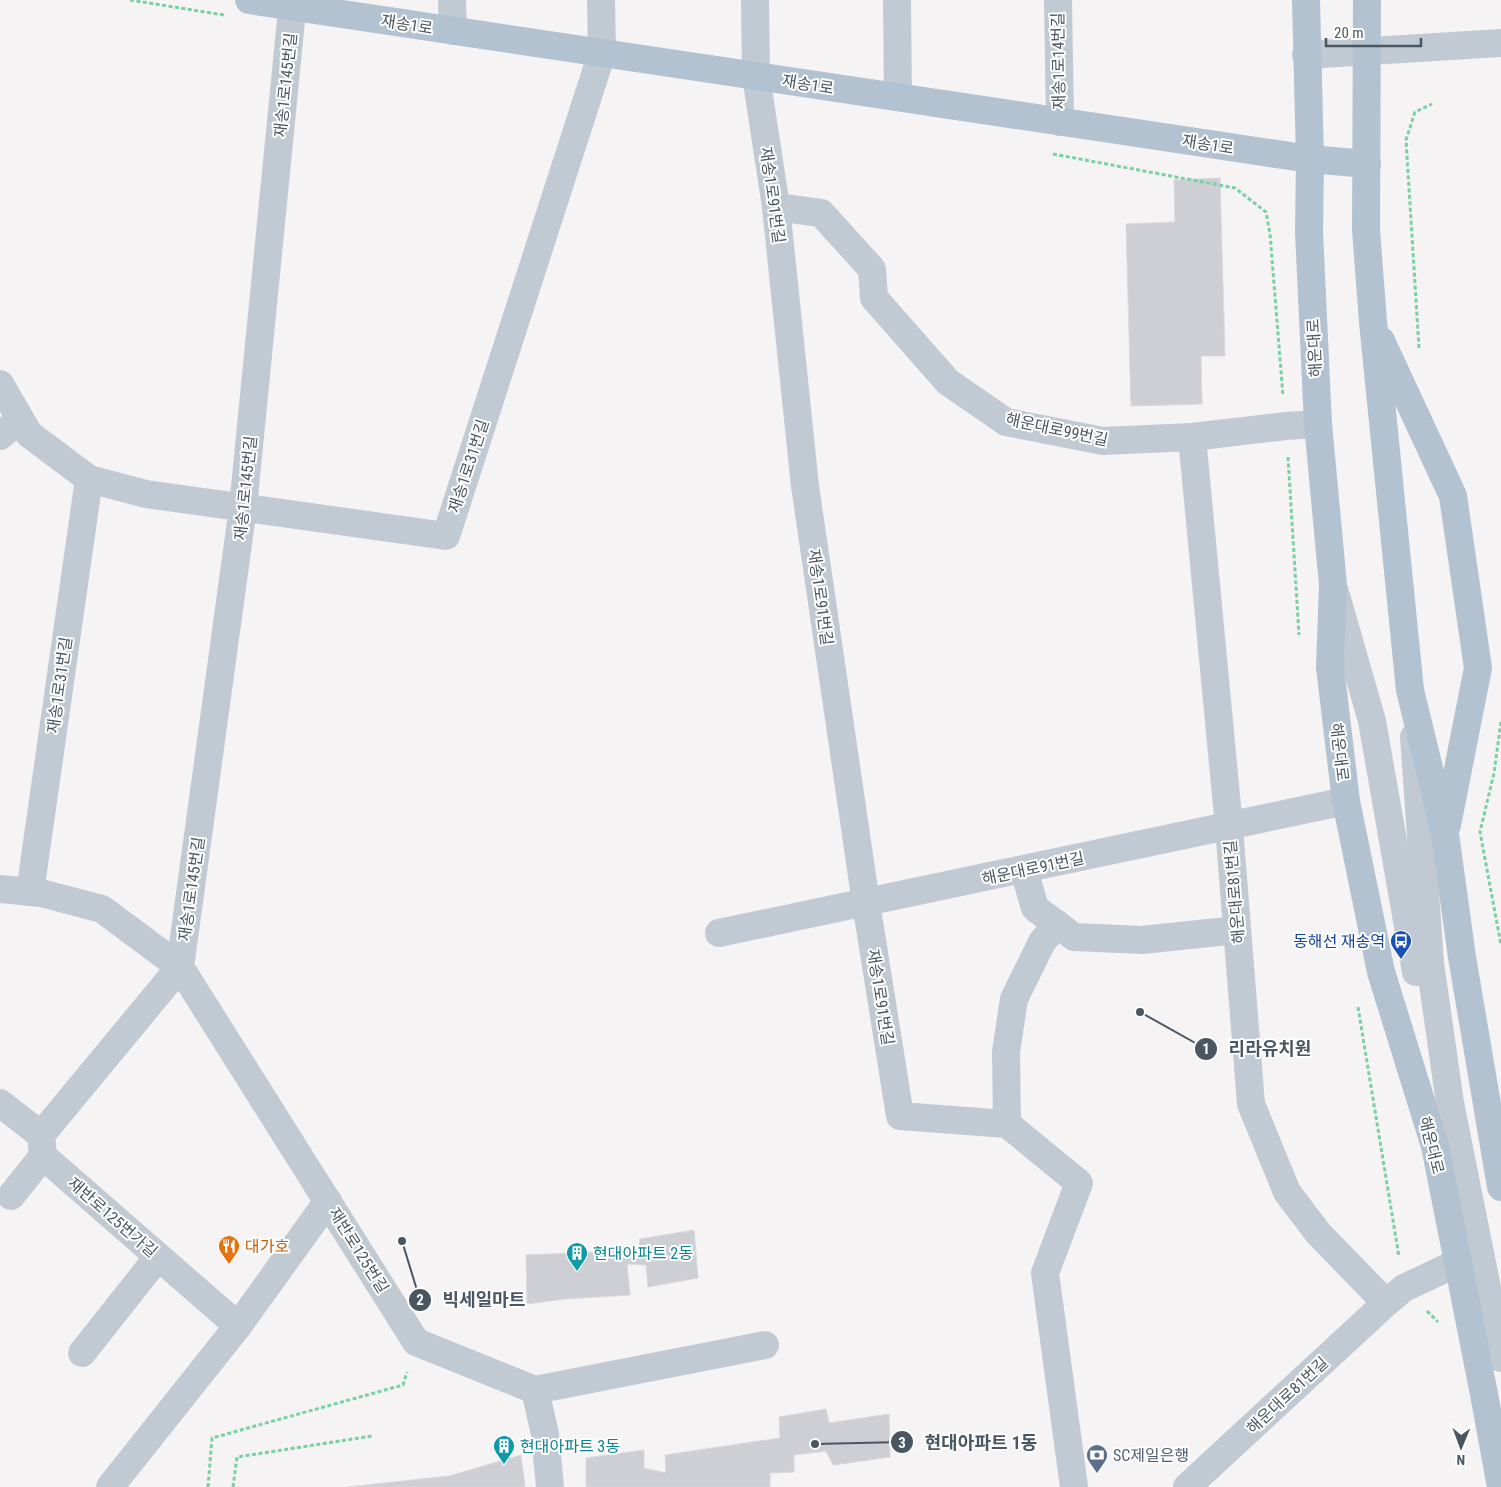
<svg xmlns="http://www.w3.org/2000/svg" width="1501" height="1487" viewBox="0 0 1501 1487" font-family="'Roboto Condensed','Noto Sans KR',sans-serif">
<rect width="100%" height="100%" fill="#f5f3f3"/>
<!-- building -->
<g fill="#cdcfd5" stroke="#d7d9de">
<path d="M1220,178L1225,356H1201L1202,404L1131,406L1126,224L1175,222L1174,180Z"/>
<path d="M694,1230L698,1278L648,1287L646,1265L627,1264L630,1295L565,1299L527,1304L526,1255L639,1250L640,1239Z"/>
<path d="M826,1409L829,1423L889,1414L890,1457L833,1465L826,1451L794,1455V1472L770,1473V1487H586V1458L644,1450V1468L666,1473L665,1455L780,1438L779,1417Z"/>
<path d="M521,1455L525,1487H348L449,1476Z"/>
</g>
<g fill="none" stroke-linecap="round" stroke-linejoin="round">
<!-- path -->
<g stroke="#7ad0a6" stroke-width="3" stroke-dasharray="4 2.5" stroke-linecap="butt">
<path d="M130,0L224,15"/>
<path d="M1053,154L1235,188L1266,212L1270,234L1283,396"/>
<path d="M1419,348L1406,140L1415,112L1432,104"/>
<path d="M1288,457L1299,635"/>
<path d="M1501,722L1494,773L1480,832L1501,945"/>
<path d="M1358,1007L1399,1257"/>
<path d="M1427,1311L1438,1322"/>
<path d="M208,1487L212,1438L403,1385L407,1372"/>
<path d="M233,1487L237,1457L372,1436"/>
</g>
<!-- minor -->
<g stroke="#c1cad2" stroke-width="28">
<path d="M452,0L453,31"/>
<path d="M755,0L756,76L776,207L805,486L866,903L900,1116L1007,1124L1079,1183L1045,1273L1074,1487"/>
<path d="M897,0L898,97"/>
<path d="M1058,0L1060,122"/>
<path d="M1306,55L1501,43"/>
<path d="M776,207L821,213L872,269L874,298L948,382L1006,422L1103,441L1192,437L1286,426L1318,424"/>
<path d="M0,384L29,434L89,479L146,494L446,536L602,53L601,0"/>
<path d="M0,436L20,419"/>
<path d="M1192,437L1229,827L1251,1104L1287,1192L1318,1233L1386,1303"/>
<path d="M1335,592L1372,721L1416,972"/>
<path d="M1414,737L1430,963L1450,1103L1501,1358"/>
<path d="M1024,870L1035,908L1074,937L1142,940L1237,930"/>
<path d="M0,889L41,893L102,909L180,967L416,1342L535,1390L545,1434L550,1487"/>
<path d="M30,892L89,479"/>
<path d="M719,933L1346,801"/>
<path d="M0,1103L41,1135L43,1156L238,1326"/>
<path d="M1007,1124L1006,1052L1014,999L1042,942L1057,924"/>
<path d="M41,1135L180,967L243,507L293,0"/>
<path d="M11,1196L43,1156"/>
<path d="M82,1353L158,1257"/>
<path d="M535,1390L765,1345"/>
<path d="M110,1487L238,1326L328,1201"/>
<path d="M1187,1487L1386,1303L1404,1288L1457,1263"/>
</g>
<!-- major -->
<g stroke="#b3c2d1" stroke-width="28">
<path d="M249,0L1310,159L1367,164"/>
<path d="M1306,0L1310,159L1309,232L1318,424L1333,585L1330,667L1346,801L1381,972L1435,1146L1484,1394L1501,1487"/>
<path d="M1367,0L1366,230L1373,322L1410,690L1445,834L1462,957L1501,1187"/>
<path d="M1381,341L1453,496L1478,668L1447,825"/>
</g>
</g>
<!-- icons -->
<defs>
<g id="bus-pin" transform="scale(1.125)"><path d="M0 17L-7.5 6A9.5 9.5 0 1 1 7.5 6Z" fill="#1a4fb4" stroke="#fff"/><path d="M-5-6H5V4H4V6H2V4H-2V6H-4V4H-5ZM-3.5-4V0h7V-4ZM-3.5 1.2v1.5H-2V1.2ZM2 1.2v1.5H3.5V1.2Z" fill="#fff"/></g>
<g id="restaurant-pin" transform="scale(1.125)"><path d="M0 17L-7.5 6A9.5 9.5 0 1 1 7.5 6Z" fill="#e8710a" stroke="#fff"/><path d="M-5-6h1v4h1v-4h1v4h1v-4h1v5L-1.5 .5V6h-2V.5L-5-1ZM5-6V6H3V1.5H1.5Q1.5-4 5-6Z" fill="#fff"/></g>
<g id="building-pin" transform="scale(1.125)"><path d="M0 17L-7.5 6A9.5 9.5 0 1 1 7.5 6Z" fill="#0f9aa8" stroke="#fff"/><path d="M-4-6H4V6H1V3H-1V6H-4ZM-2.5-4.3h1.7v1.8h-1.7ZM.8-4.3h1.7v1.8H.8ZM-2.5-1h1.7V.8h-1.7ZM.8-1h1.7V.8H.8Z" fill="#fff"/></g>
<g id="bank-pin" transform="scale(1.125)"><path d="M0 17L-7.5 6A9.5 9.5 0 1 1 7.5 6Z" fill="#5c6f8a" stroke="#fff"/><path d="M-6-4H6V4H-6ZM0-2.3a2.3 2.3 0 1 0 0 4.6a2.3 2.3 0 1 0 0-4.6Z" fill="#fff"/></g>
</defs>
<g fill-rule="evenodd">
<use href="#bus-pin" x="1401" y="941"/>
<use href="#restaurant-pin" x="229" y="1246"/>
<use href="#building-pin" x="577" y="1253"/>
<use href="#building-pin" x="504" y="1446"/>
<use href="#bank-pin" x="1097" y="1455"/>
</g>
<g text-anchor="middle" stroke-width="4" stroke-linejoin="round" paint-order="stroke">
<!-- street labels -->
<g font-size="16" fill="#4a5661" stroke="#fff">
<text transform="translate(407 24) rotate(9)" y="6">재송1로</text>
<text transform="translate(1058 61) rotate(-91)" y="6">재송1로14번길</text>
<text transform="translate(808 84) rotate(9)" y="6">재송1로</text>
<text transform="translate(285 85) rotate(-84)" y="6">재송1로145번길</text>
<text transform="translate(1208 144) rotate(9)" y="6">재송1로</text>
<text transform="translate(773 195) rotate(82)" y="6">재송1로91번길</text>
<text transform="translate(1314 348) rotate(-93)" y="6">해운대로</text>
<text transform="translate(1057 429) rotate(12)" y="6">해운대로99번길</text>
<text transform="translate(468 466) rotate(-72)" y="6">재송1로31번길</text>
<text transform="translate(245 488) rotate(-84)" y="6">재송1로145번길</text>
<text transform="translate(821 597) rotate(82)" y="6">재송1로91번길</text>
<text transform="translate(59 685) rotate(-82)" y="6">재송1로31번길</text>
<text transform="translate(1340 752) rotate(83)" y="6">해운대로</text>
<text transform="translate(1033 868) rotate(-12)" y="6">해운대로91번길</text>
<text transform="translate(191 889) rotate(-82)" y="6">재송1로145번길</text>
<text transform="translate(1234 892) rotate(-95)" y="6">해운대로81번길</text>
<text transform="translate(881 997) rotate(81)" y="6">재송1로91번길</text>
<text transform="translate(1432 1145) rotate(76)" y="6">해운대로</text>
<text transform="translate(113 1217) rotate(41)" y="6">재반로125번가길</text>
<text transform="translate(359 1250) rotate(58)" y="6">재반로125번길</text>
<text transform="translate(1287 1395) rotate(-43)" y="6">해운대로81번길</text>
</g>
<!-- transit labels -->
<g font-size="16" fill="#164399" stroke="#fff" text-anchor="end">
<text x="1385" y="947">동해선 재송역</text>
</g>
<!-- food labels -->
<g font-size="16" fill="#c56008" stroke="#fff" text-anchor="start">
<text x="245" y="1252">대가호</text>
</g>
<!-- culture labels -->
<g font-size="16" fill="#0d838f" stroke="#fff" text-anchor="start">
<text x="593" y="1259">현대아파트 2동</text>
<text x="520" y="1452">현대아파트 3동</text>
</g>
<!-- service labels -->
<g font-size="16" fill="#4e5e75" stroke="#fff" text-anchor="start">
<text x="1113" y="1461">SC제일은행</text>
</g>
</g>
<!-- callouts -->
<path fill="none" stroke="#4a5661" stroke-width="2" d="M1140 1012L1206 1049M402 1241L420 1300M815 1444L902 1442"/>
<g fill="#4a5661" stroke="#fff" stroke-width="2">
<circle cx="1140" cy="1012" r="5"/>
<circle cx="402" cy="1241" r="5"/>
<circle cx="815" cy="1444" r="5"/>
<circle cx="1206" cy="1049" r="12"/>
<circle cx="420" cy="1300" r="12"/>
<circle cx="902" cy="1442" r="12"/>
</g>
<g font-size="15" text-anchor="middle" font-weight="bold" fill="#fff">
<text x="1206" y="1054">1</text>
<text x="420" y="1305">2</text>
<text x="902" y="1448">3</text>
</g>
<g font-size="18" text-anchor="middle" font-weight="bold" fill="#4a5661" stroke="#fff" stroke-width="4" stroke-linejoin="round" paint-order="stroke">
<text x="1270" y="1055">리라유치원</text>
<text x="484" y="1306">빅세일마트</text>
<text x="981" y="1449">현대아파트 1동</text>
</g>
<!-- north arrow -->
<g transform="translate(1461 1447) rotate(181)" stroke="#ffffff" stroke-width="4" paint-order="stroke">
<path d="M0-4L9 19L0 12L-9 19Z" fill="#4a5661"/>
<text y="-8" font-size="14" font-weight="bold" text-anchor="middle" fill="#4a5661">N</text>
</g>
<!-- scale -->
<path d="M1326 38v8h95v-8" fill="none" stroke="#4a5661" stroke-width="2.5"/>
<text x="1334" y="38" font-size="15" fill="#4a5661" stroke="#ffffff" stroke-width="4" paint-order="stroke">20 m</text>
</svg>
